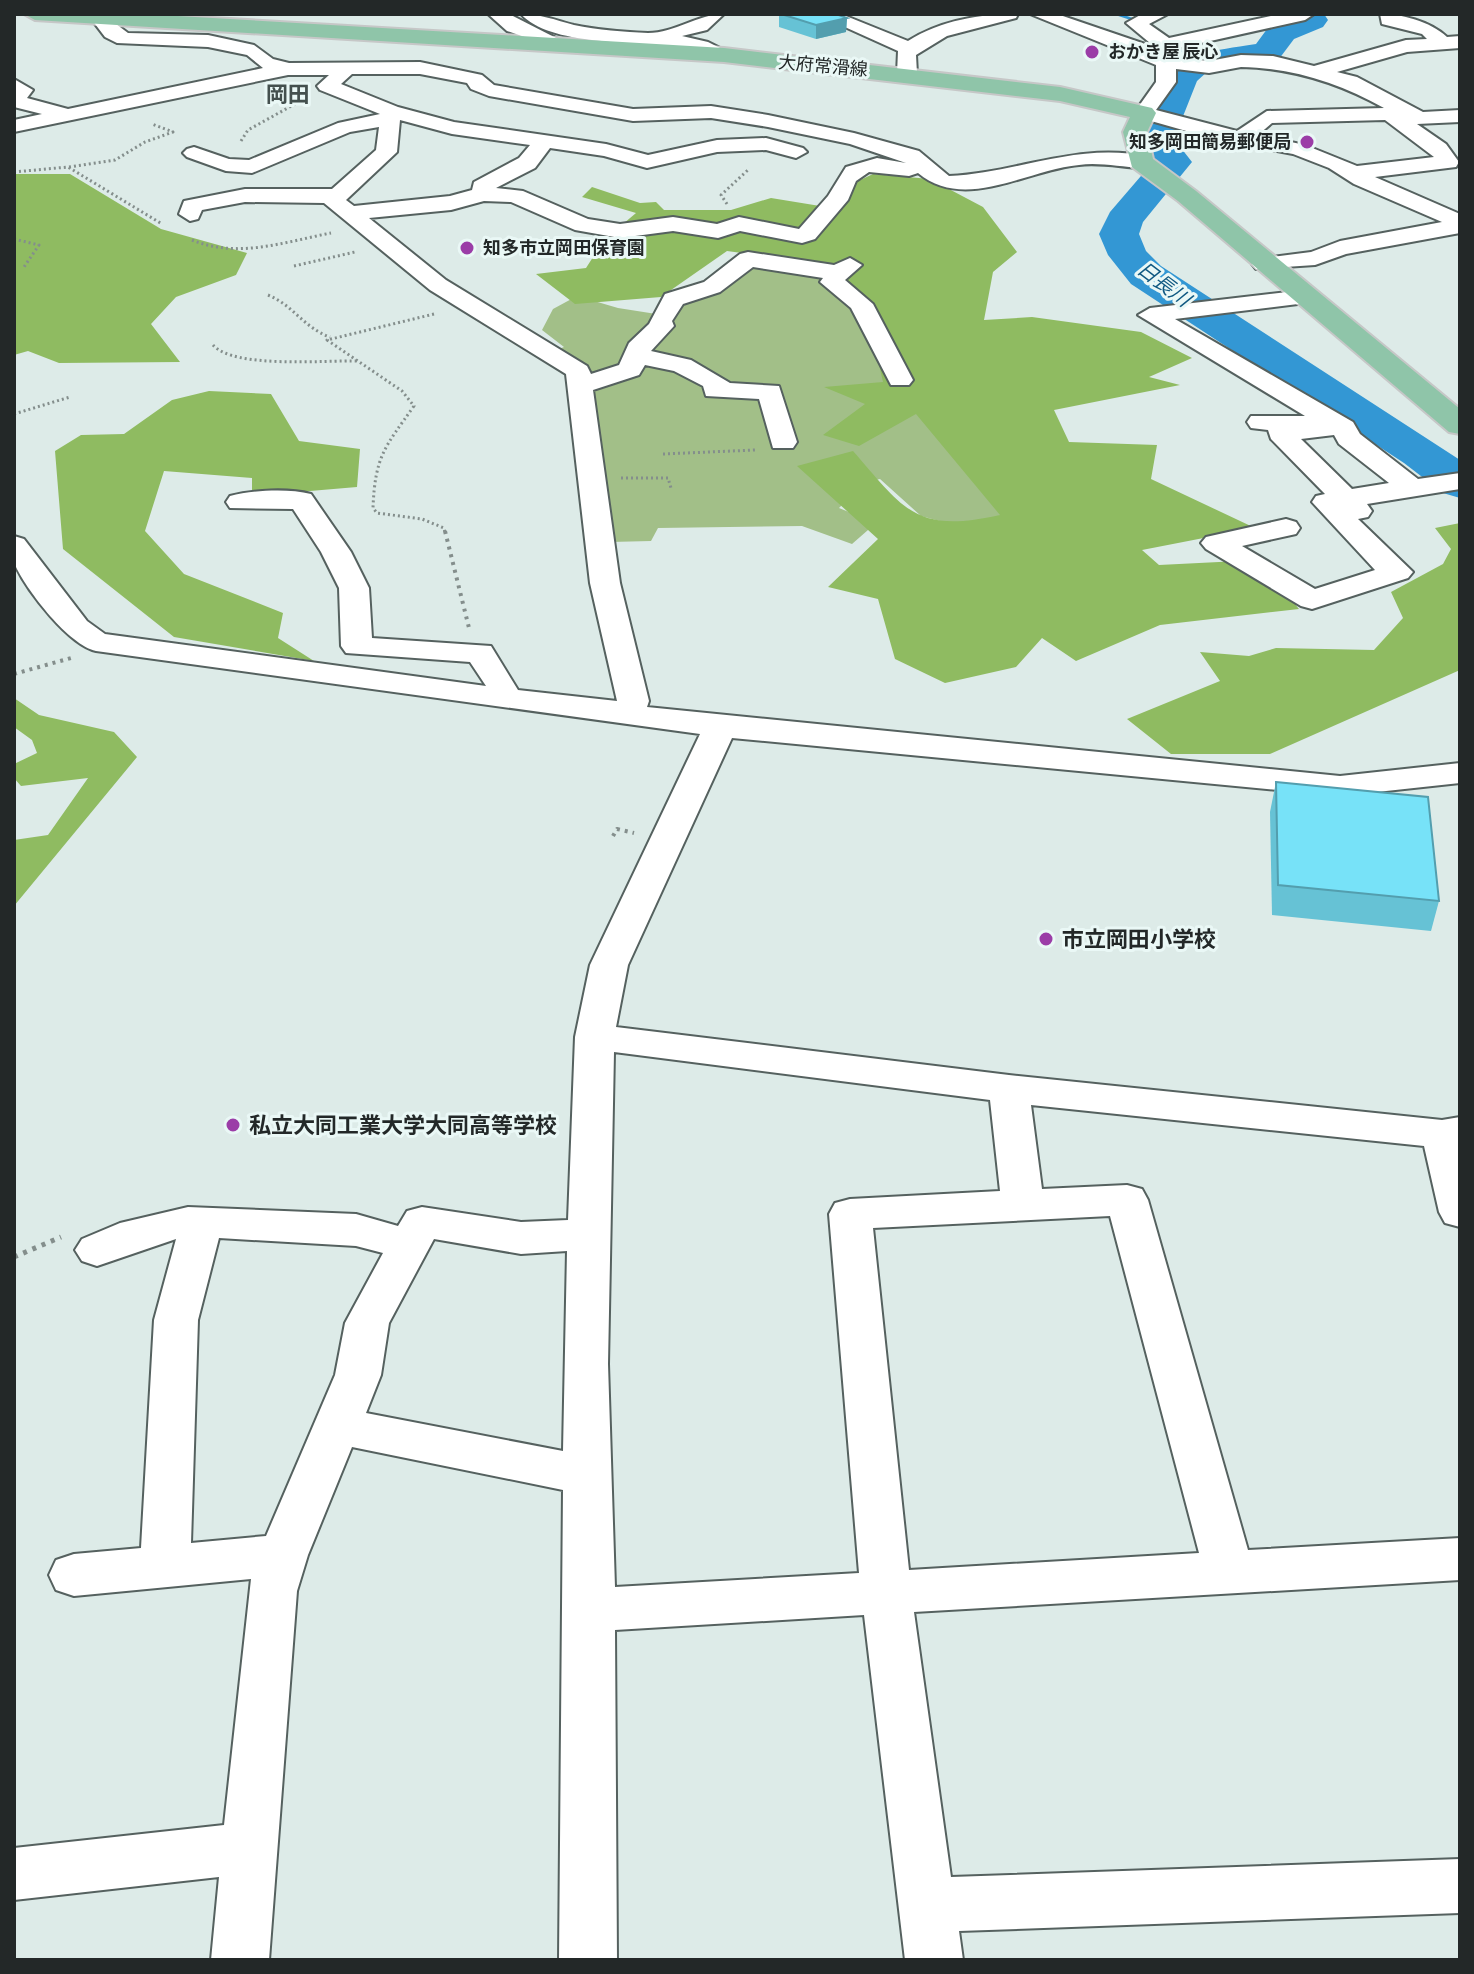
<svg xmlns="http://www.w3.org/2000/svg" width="1474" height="1974" viewBox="0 0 1474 1974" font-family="'Asap Condensed','Noto Sans JP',sans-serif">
<rect width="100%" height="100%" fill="#ddebe8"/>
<!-- green -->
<path fill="#a2bf88" d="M751,261L825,274L851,299L1012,512L962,527L921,516L880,479L833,489L847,500L839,508L876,523L852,544L802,526L658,528L651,541L610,542L590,376L579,361L559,349L564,347L542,330L553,309L577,296L618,308L669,316L680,299Z"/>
<!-- forest -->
<g fill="#8fbb61">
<path d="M14,174H70L161,229L247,253L236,275L176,297L151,324L180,362L59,363L28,351L14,355Z"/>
<path d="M873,174L930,179L983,207L1017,252L993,272L984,320L1032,317L1141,332L1192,358L1149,377L1180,385L1054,410L1069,442L1157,445L1151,479L1255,528L1142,550L1159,565L1259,560L1299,609L1160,625L1076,661L1042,638L1016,667L945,683L895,659L878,599L828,587L878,539L797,466L853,451C904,509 915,534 1000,515L916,414L859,446L823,435L865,404L824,387L883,382L877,356L825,264L727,251L661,297L575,304L536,274L586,268L604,240L636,213L582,197L592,187L640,203L656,202L664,210H731L771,198L820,206L837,191Z"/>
<path d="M209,391L271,394L299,441L360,449L357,487L252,496V478L164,471L145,531L184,574L283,613L278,638L314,661L174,637L63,549L55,451L81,435L124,434L172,400Z"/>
<path d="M1460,523V670L1270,754H1171L1127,719L1220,681L1200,652L1249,656L1276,648L1374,650L1403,618L1391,592L1443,564L1451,549L1435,528Z"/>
<path d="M14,698L39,715L114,732L137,757L14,906V840L48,835L88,778L21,786L14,778V764L37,753L32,740L14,727Z"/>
</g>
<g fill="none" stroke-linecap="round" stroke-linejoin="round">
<!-- stream -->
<g fill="#3397d4" fill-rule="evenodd">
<path d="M1112,14H1121L1148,23L1143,24Z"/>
<path d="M1167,38H1171L1200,62V64H1196L1167,40Z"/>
</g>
<!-- river -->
<path fill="#3397d4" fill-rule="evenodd" d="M1299,14H1324L1328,20L1323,27L1294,39L1279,59L1208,71L1197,81L1174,139L1192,162L1143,222L1139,234L1146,251L1161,266L1460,460V498L1443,493L1404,463L1131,284L1108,255L1099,234L1110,212L1153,162L1137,140C1174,56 1164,58 1256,44L1270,25Z"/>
<!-- minor casing -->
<g stroke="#55615f" stroke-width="4">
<g id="minor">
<path d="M98,14H119L112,21L128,33L208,35L254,45L273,59L289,63L420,62L482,75L494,85L633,109L711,106L768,115L854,133L919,151L949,176C1017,173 1080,141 1149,157L1152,162L1149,167L1141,168C1121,167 1098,162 1079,165C1026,170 965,212 918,173L909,176L869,172L856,181L848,200L815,239L802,243L740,231L718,238L673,231L620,238L575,230L511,202L484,201L451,210L369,218L446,280L587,366L591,374L619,365L629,343L649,324L665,294L704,282L740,254L748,252L834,265L850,258L862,265L845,280L873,304L913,380L909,385H891L851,308L820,282L823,278L753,267L720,292L683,304L672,321L674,326L651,351L691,360L730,383L779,386L797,442L793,448H773L759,399L706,396L703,386L674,371L645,365L639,375L593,390L620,583L649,701L647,707L1340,776L1460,763V783L1340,796L732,738L628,965L616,1027L1009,1075L1442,1120L1460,1117V1227L1445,1223L1439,1212L1424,1146L1031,1105L1042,1189L1127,1185L1142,1189L1148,1200L1248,1550L1460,1538V1580L914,1612L951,1877L1460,1859V1913L959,1931L963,1960H905L864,1615L615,1630L617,1960H559L563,1490L352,1447L308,1555L297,1591L269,1960H211L219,1877L14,1900V1848L224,1825L251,1579L74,1596L56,1590L49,1575L56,1560L74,1554L141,1548L154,1320L176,1239L97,1266L82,1261L75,1250L82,1239L120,1223L188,1207L356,1214L398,1226L407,1211L422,1207L521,1222L568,1220L575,1037L590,965L700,734L96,651C69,645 28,592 16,567C12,559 14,545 14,536L24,539L87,621L105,634L486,686L470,662L346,653L341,646L339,588L321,552L293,509L230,508L226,502L230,496C253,490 288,488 311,494L351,552L369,588L372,638L491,646L518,690L617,701L590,583L566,374L430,290L324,203L245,202L202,210L198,219L190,221L179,214L184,201L245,189H332L376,150L379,127L350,132L252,173L226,171L187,157L183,153L187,149L194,147L229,159L249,160L338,123L380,114L320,90L317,86L329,75H288L14,132V120L42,114L14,107V79L33,90L27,98L68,109L263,68L247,55L208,47L117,43L105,37L92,20ZM352,74H420L467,83L471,89L489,96L633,121L711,118L768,127L850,144L906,163L877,158L846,167L828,196L799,229L739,217L717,224L673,217L620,224L588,219L523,191L496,188L535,168L550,148L604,156L647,168L717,152L766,150L796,158L807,152L803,148L766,138L717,140L648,155L606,144L454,122L398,107L341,84ZM400,120L452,134L530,145L519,158L474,182L472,190L450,196L354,206L346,200L397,152ZM614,1052L990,1100L1000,1191L850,1199L835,1203L829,1214L859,1573L615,1587L608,1364ZM1110,1216L1199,1553L909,1570L873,1228ZM219,1238L356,1246L383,1253L345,1323L335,1375L266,1536L191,1543L198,1320ZM434,1239L521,1254L567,1251L563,1451L366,1413L381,1375L389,1323Z"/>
<path d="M488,14H509L560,40L551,46L507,31Z"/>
<path d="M521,14C541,14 555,20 574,25C598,30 624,32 648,33C675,33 698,14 724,14L707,30L682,36L708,42L734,55L724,61C708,57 693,49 676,47C636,41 549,46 521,14Z"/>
<path d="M816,14H841L908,41C941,20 980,14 1018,14L1016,18L947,36L916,55L917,74L907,80L897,74L898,51Z"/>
<path d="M1030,14H1057L1145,44L1150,43L1126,23L1142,14H1168L1149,24L1169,38L1280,14H1314L1305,20L1161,52L1171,57L1209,61L1241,55L1273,56L1314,66L1406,40L1427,39L1422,34L1382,24L1380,14C1401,14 1430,21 1447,37L1460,36V48L1407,52L1337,72L1357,77L1423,112L1460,110V122L1417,124L1446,144L1459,162L1456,167L1375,177L1460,214V233L1346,254L1315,265L1256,269L1252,264L1256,259L1311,252L1340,241L1442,222L1354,184L1329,168L1293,154L1218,140L1137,117L1134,113L1156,82V65ZM1241,67C1293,68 1339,83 1384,108L1267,111L1237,131L1156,110L1176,82V69L1209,73ZM1385,120L1434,157L1357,166L1305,145L1258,135L1272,123Z"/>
<path d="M1305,290L1314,292L1317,297L1314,302L1175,319L1353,422L1360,434L1418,479L1460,473V489L1367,504L1372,511L1368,517L1358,519L1413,572L1408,578L1312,609L1301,606L1206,549L1201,543L1206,537L1286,519L1296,522L1300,528L1296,534L1242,546L1315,589L1375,570L1312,502L1316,496L1325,494L1271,439L1268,430L1251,428L1247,422L1251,416H1305L1138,315L1150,308ZM1334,435L1339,444L1389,483L1352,489L1301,439Z"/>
</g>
</g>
<!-- major casing -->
<g stroke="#c6c7c7" stroke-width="4">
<path id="major" d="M24,14H143L724,48L1060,87L1152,108L1156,113L1147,132L1153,159L1196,191L1460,409V434L1449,432L1178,201L1132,167L1123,132L1130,117L1060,101L724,62L35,20Z"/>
</g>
<!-- path-far2 -->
<g stroke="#848e8c" stroke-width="3" stroke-dasharray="2 3" stroke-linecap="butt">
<path d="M241,141L248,130L304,99"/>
<path d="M69,167L115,160L145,142L173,132L152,124"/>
<path d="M14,172L68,167L162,224"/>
<path d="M727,204L721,195L749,169"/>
<path d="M14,239L39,245L24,267"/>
<path d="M192,240C238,259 284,242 331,233"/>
<path d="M294,266L355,252"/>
<path d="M268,295C293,305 304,328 330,337"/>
<path d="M434,314L327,340L402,391L414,406C385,447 375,456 373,508L377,513L422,519L444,528L445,533"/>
<path d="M213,345C234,369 325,360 359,361"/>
<path d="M14,414L70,397"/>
<path d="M663,454L755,450"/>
<path d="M621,478H668L671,488"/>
</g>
<!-- path-far1 -->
<g stroke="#848e8c" stroke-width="4" stroke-dasharray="3 5" stroke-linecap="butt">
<path d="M445,531L469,628"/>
<path d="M14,674L71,658"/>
<path d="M613,836L617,829L634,833"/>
</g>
<!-- path -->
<path stroke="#848e8c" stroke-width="5" stroke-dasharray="4 6" stroke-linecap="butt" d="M14,1257L61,1237"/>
<!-- minor -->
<use href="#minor" fill="#fff" fill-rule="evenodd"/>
<!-- major -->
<use href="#major" fill="#8fc5a9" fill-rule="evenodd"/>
</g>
<!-- wall -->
<g fill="#66c2d5">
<path d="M779,14L847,18L846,32L816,39L779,27Z"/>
<path d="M1276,782L1439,901L1431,931L1272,915L1270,812Z"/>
</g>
<!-- shaded-wall -->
<path fill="#539eae" d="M847,18L846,32L816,39V25Z"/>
<!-- building -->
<g fill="#77e2f8" stroke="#539eae" stroke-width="2">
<path d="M781,14H836L847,18L816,25Z"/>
<path d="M1276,782L1428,797L1439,901L1278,885Z"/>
</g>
<!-- markers -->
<g fill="#9b3da7" stroke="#eaf8f6" stroke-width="3">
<circle cx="1092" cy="52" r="8"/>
<circle cx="1307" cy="142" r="8"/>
<circle cx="467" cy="248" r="8"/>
<circle cx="1046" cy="939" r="8"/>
<circle cx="233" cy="1125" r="8"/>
</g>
<g text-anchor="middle" stroke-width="6" stroke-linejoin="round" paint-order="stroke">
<!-- far-poi labels -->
<g font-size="18" font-weight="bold" fill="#232828" stroke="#eaf8f6" text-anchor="start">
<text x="1108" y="58">おかき屋 辰心</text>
<text x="1291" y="148" text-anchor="end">知多岡田簡易郵便局</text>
<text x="483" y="254">知多市立岡田保育園</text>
</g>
<!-- far-street labels -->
<g font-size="18" fill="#232828" stroke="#eaf8f6">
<text transform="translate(823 66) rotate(5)" y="6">大府常滑線</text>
</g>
<!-- far-water labels -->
<g font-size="20" font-style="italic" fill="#105982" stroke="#eaf8f6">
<text transform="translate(1164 284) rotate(37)" y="7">日長川</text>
</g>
<!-- far-quarter labels -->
<g font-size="22" font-weight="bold" fill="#44504e" stroke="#eaf8f6">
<text x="288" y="102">岡田</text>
</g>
<!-- poi labels -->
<g font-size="22" font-weight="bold" fill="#232828" stroke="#eaf8f6" text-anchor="start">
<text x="1062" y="947">市立岡田小学校</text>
<text x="249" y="1133">私立大同工業大学大同高等学校</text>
</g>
</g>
<!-- border -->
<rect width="1474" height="1974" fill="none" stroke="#232828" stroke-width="32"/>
</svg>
